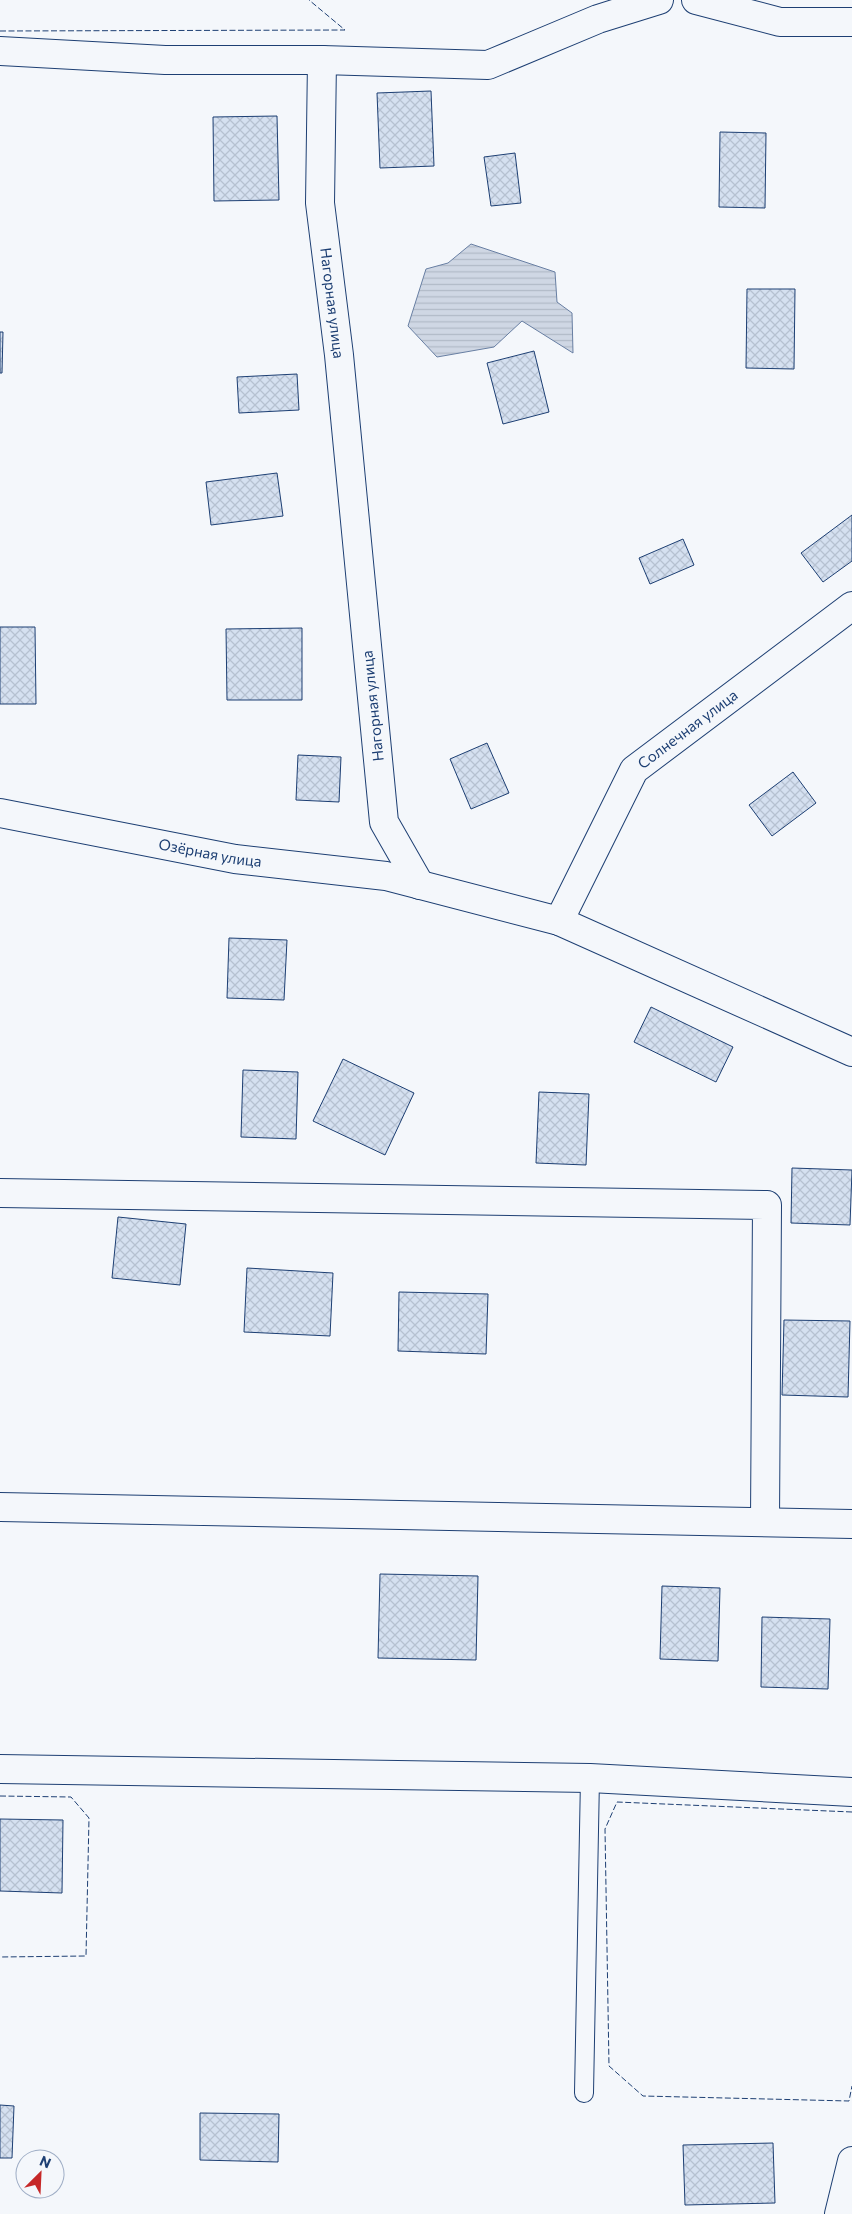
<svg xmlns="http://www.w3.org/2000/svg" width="852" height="2214" viewBox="0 0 852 2214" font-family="Commissioner,sans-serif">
<defs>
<pattern id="water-rules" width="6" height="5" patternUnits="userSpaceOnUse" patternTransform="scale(1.25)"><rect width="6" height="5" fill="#cfd7e4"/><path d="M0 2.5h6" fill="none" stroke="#b1bac7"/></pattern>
<pattern id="building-cross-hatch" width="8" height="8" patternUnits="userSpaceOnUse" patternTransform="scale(1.25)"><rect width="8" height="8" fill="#d5e0f0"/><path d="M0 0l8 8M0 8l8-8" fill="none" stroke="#b6c1d1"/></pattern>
</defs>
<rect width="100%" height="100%" fill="#f4f7fb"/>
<!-- water -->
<path fill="url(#water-rules)" stroke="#687fa3" d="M471,244L555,272L557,302L572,313L573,353L522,321L494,347L437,357L408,326L426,269L448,263Z"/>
<!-- building -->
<g fill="url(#building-cross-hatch)" stroke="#1d3f73">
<path d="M431,91L434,166L380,168L377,93Z"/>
<path d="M277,116L279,200L214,201L213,117Z"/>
<path d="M720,132L766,133L765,208L719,207Z"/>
<path d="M515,153L521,203L491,206L484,157Z"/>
<path d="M747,289H795L794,369L746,368Z"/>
<path d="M0,332H3L2,373H0Z"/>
<path d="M534,351L549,412L503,424L487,363Z"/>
<path d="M297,374L299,410L239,413L237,377Z"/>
<path d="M277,473L283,516L211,525L206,482Z"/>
<path d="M852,515V561L823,582L801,553Z"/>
<path d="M683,539L694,565L650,584L639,558Z"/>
<path d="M0,627H35L36,704H0Z"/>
<path d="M302,628V700H227L226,629Z"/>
<path d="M487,743L509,793L471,809L450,759Z"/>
<path d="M298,755L341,757L339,802L296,800Z"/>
<path d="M793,772L816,803L772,836L749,805Z"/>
<path d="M229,938L287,940L284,1000L227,998Z"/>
<path d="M651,1007L733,1047L716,1082L634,1042Z"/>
<path d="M343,1059L414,1093L385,1155L313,1121Z"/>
<path d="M243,1070L298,1072L296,1139L241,1137Z"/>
<path d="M539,1092L589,1094L586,1165L536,1163Z"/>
<path d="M792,1168L852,1170L850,1225L791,1223Z"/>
<path d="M118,1217L186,1224L180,1285L112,1278Z"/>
<path d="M247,1268L333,1273L330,1336L244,1332Z"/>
<path d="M399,1292L488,1294L486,1354L398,1351Z"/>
<path d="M784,1320L850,1321L848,1397L782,1395Z"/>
<path d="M380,1574L478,1576L476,1660L378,1658Z"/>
<path d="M662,1586L720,1588L718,1661L660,1659Z"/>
<path d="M762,1617L830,1619L828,1689L761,1687Z"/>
<path d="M0,1819L63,1820L62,1893L0,1891Z"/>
<path d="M0,2105L14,2106L12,2158H0Z"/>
<path d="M200,2113L279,2114L278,2162L200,2160Z"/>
<path d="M773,2143L775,2203L685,2205L683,2145Z"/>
</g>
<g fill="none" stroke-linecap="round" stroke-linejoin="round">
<!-- service casing -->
<g stroke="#1d3f73" stroke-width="20">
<path id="service" d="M584,2093L590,1778"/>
</g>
<!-- minor casing -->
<g stroke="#1d3f73" stroke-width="30">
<g id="minor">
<path d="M696,0L780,22H852"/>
<path d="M0,51L165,60H322"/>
<path id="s1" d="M0,813L235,859L386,876L559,921L852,1052"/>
<path d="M420,885L384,822L339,355L320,203L322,60L488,65L598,19L659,0"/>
<path id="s2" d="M559,921L634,770L852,606"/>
<path d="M0,1193L767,1205L765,1521"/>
<path d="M0,1507L852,1524"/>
<path d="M0,1769L590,1778L852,1792"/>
<path d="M839,2214L852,2161"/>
</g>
</g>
<!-- service -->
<use href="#service" stroke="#f4f7fb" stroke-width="18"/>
<!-- minor -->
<use href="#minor" stroke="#f4f7fb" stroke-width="28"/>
<!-- fence -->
<g stroke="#1d3f73" stroke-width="1" stroke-dasharray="6 2.5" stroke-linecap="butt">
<path d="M0,31L345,30L309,0"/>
<path d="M0,1796L71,1797L89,1818L86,1956L0,1957"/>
<path d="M852,1812L617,1802L605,1829L609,2066L643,2096L849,2101L852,2086"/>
</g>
</g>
<g text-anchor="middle" stroke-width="4" stroke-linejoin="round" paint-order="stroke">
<!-- street labels -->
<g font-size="15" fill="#1d3f73" stroke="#f4f7fb">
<text transform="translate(332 303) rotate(83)" y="5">Нагорная улица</text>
<text transform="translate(373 706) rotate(-96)" y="5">Нагорная улица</text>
<text dy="5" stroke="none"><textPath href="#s2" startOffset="236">Солнечная улица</textPath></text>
<text dy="5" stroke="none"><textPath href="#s1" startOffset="214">Озёрная улица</textPath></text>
</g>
</g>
<!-- north arrow -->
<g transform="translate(40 2174) rotate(24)"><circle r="24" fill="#f4f7fb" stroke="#9eadc5"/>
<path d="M0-4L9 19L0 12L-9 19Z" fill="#c62828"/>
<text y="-8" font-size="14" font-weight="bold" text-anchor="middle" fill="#1d3f73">N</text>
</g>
</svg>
